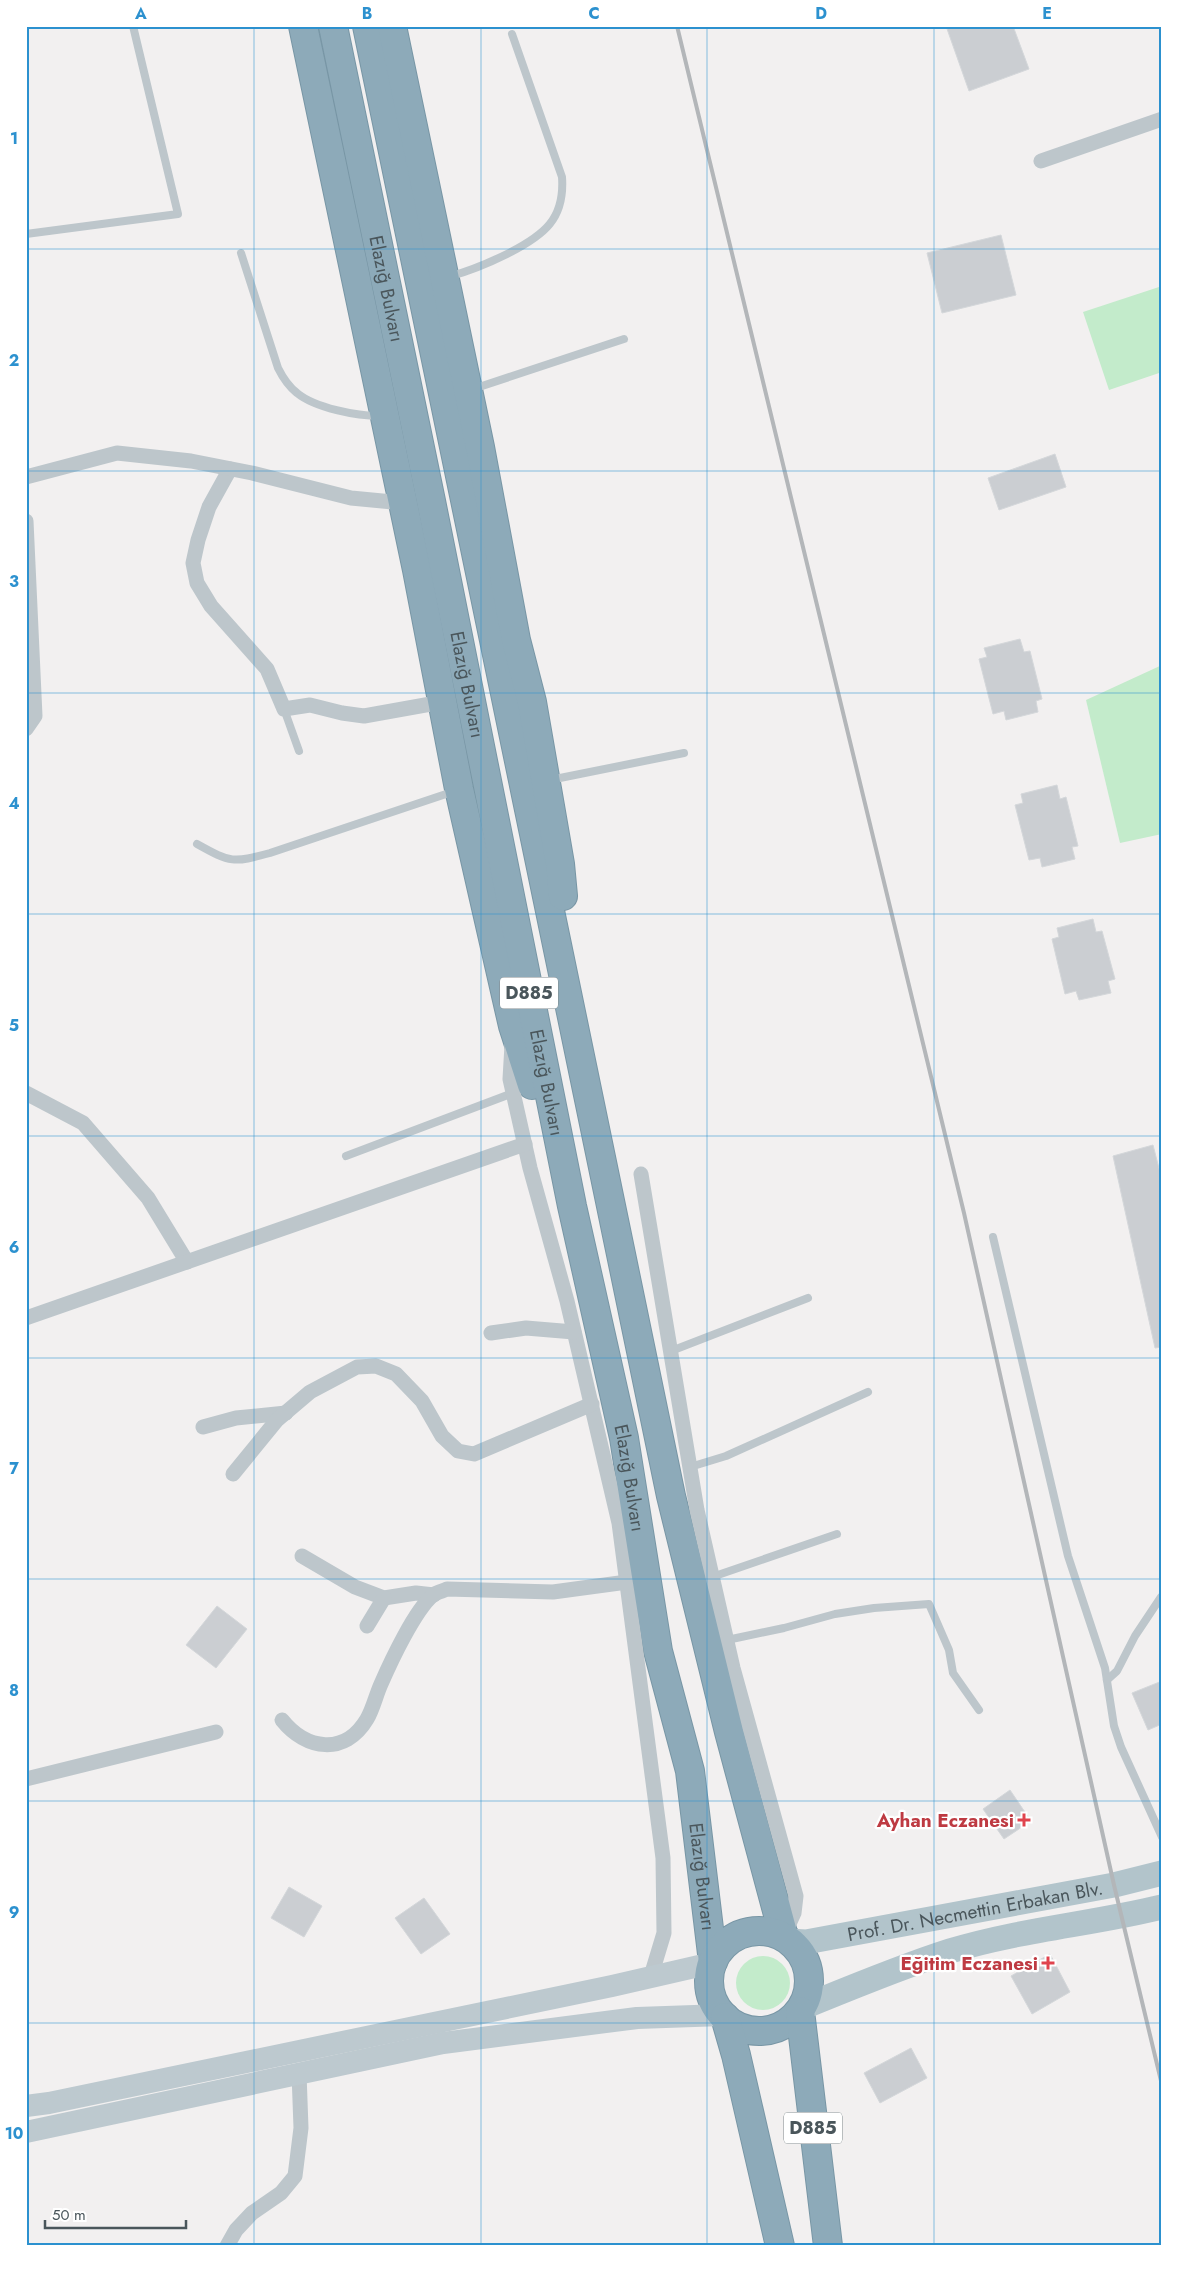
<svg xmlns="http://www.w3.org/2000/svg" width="1188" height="2272" viewBox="0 0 1188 2272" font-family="Jost,sans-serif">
<rect width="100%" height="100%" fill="#f2f0f0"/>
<!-- green -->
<g fill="#c3ebcb">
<path d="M1162,286V372L1109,390L1083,312Z"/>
<path d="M1162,665V834L1120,843L1086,700Z"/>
<circle cx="763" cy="1983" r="27"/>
</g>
<!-- building -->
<g fill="#cbced2" stroke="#d4d7da">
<path d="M946,26H1013L1029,69L969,91Z"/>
<path d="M1001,235L1016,295L942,313L927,253Z"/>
<path d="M1055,454L1066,487L999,510L988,478Z"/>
<path d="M1020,639L1024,652L1030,651L1042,699L1036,701L1038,712L1006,720L1004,711L993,714L979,659L987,657L984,648Z"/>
<path d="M1057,785L1060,799L1066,797L1078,846L1072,847L1075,859L1042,867L1040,858L1029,860L1015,805L1023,803L1021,794Z"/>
<path d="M1093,919L1096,932L1102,931L1115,979L1108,981L1111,993L1079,1000L1076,991L1065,994L1052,939L1059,937L1057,928Z"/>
<path d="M1153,1145L1162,1180V1347L1155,1348L1113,1156Z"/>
<path d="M217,1606L247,1629L216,1668L186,1645Z"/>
<path d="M1162,1681V1724L1148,1730L1132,1693Z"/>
<path d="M1010,1790L1031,1821L1004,1839L983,1809Z"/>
<path d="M289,1887L322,1906L304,1937L271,1918Z"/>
<path d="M424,1898L450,1934L421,1954L395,1918Z"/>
<path d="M1050,1954L1070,1992L1032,2014L1011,1976Z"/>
<path d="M911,2048L927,2078L880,2103L864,2073Z"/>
</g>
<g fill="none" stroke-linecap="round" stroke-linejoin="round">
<!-- highway casing -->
<g stroke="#7896a5" stroke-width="30">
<g id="highway">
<path d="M303,26L417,570L459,789L513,1026L532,1085"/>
<path id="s2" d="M333,26L431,501L572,1206L624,1438L658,1651L690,1771L713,1962"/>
<path d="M367,26L671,1496L729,1732L784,1937"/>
<path d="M392,26L480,447L516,640L532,702L560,864L563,896"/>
<circle cx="759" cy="1981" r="50"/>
<path d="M800,2011L828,2246"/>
<path d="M725,2017L736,2055L780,2246"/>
</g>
</g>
<!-- lane -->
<g stroke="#bdc6cb" stroke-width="8">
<path d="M26,234L178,214L133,26"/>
<path d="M241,253L278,368C283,378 288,386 297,393C315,408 357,416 380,416"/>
<path d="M448,277C470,271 489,263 509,253C544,235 565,219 562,177L512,34"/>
<path d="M473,389L624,339"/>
<path d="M284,709L299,751"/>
<path d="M550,780L684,753"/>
<path d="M197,844C231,863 233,863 270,853L455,791"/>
<path d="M346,1156L513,1093"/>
<path d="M993,1237L1068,1556L1105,1668L1114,1726L1121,1747L1162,1837"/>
<path d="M671,1351L808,1298"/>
<path d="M690,1467L726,1456L868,1392"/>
<path d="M712,1577L837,1534"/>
<path d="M727,1640L784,1628L835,1614L874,1608L929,1604L949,1650L953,1673L979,1710"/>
<path d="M1107,1680L1117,1671L1135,1636L1161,1597"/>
</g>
<!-- street -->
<g stroke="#bdc6cb" stroke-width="15">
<path d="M1041,161L1162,119"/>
<path d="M230,469L209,507L198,540L193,563L197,583L211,606L267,669L284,709L310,705L342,713L364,716L442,702"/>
<path d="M26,477L117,453L191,461L252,473L351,498L403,503"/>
<path d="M26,521L35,716L26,729"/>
<path d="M512,1045L510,1079L530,1168L567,1301L619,1523L663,1858L664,1933L651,1976"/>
<path d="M26,1093L83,1123L148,1198L187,1262"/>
<path d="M641,1174L697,1510L733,1668L796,1896L794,1913L784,1935"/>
<path d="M26,1318L525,1144"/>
<path d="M491,1333L526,1328L574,1332"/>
<path d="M203,1427L236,1418L286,1413"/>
<path d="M233,1474L277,1420L310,1392L357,1367L376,1366L396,1374L422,1401L442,1436L458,1451L474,1454L592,1404"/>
<path d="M302,1556L355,1587L384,1598L416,1593L434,1595"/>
<path d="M367,1626L384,1598"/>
<path d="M282,1720C306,1750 345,1756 367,1719C373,1709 376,1695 381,1684C391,1661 415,1610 433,1595C437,1592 443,1591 447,1589L553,1592L627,1582"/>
<path d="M26,1779L216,1732"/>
<path d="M227,2246L236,2230L252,2213L281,2193L295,2176L301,2128L299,2073"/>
</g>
<!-- secondary -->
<g stroke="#bdc9cf" stroke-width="22">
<path d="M26,2106L49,2103L612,1986L712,1963"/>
<path d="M26,2132L443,2043L637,2018L723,2015"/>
</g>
<!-- primary -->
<g stroke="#b2c4cb" stroke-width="25">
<path id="s1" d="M788,1941L806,1942L1114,1885L1162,1873"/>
<path d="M801,2008C850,1988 900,1967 950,1951C1019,1930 1092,1924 1162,1907"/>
</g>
<!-- highway -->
<use href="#highway" stroke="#8daab9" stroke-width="28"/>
<!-- rail -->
<path stroke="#b3b6b9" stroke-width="4" d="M677,26L964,1213L1114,1885L1162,2085"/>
</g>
<!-- grid -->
<path fill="none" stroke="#2c91cf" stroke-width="1" stroke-opacity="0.55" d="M254,26V2246M481,26V2246M707,26V2246M934,26V2246M26,249H1162M26,471H1162M26,693H1162M26,914H1162M26,1136H1162M26,1358H1162M26,1579H1162M26,1801H1162M26,2023H1162"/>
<!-- markers -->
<g fill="#e0444e" stroke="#fff" stroke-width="2">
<path d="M1021.5 1812.5h5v5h5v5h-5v5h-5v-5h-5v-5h5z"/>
<path d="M1045.5 1955.5h5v5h5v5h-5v5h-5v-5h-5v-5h5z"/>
</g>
<g text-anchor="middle" stroke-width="4.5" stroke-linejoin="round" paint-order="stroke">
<!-- shield labels -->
<g fill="#fff" stroke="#80898c" stroke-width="1">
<rect x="500" y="977.5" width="58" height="31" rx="4"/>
<rect x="784" y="2112.5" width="58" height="31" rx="4"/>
</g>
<g font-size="18" font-weight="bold" fill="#4a565b">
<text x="529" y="999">D885</text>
<text x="813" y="2134">D885</text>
</g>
<!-- street labels -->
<g font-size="19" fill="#4a565b" stroke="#fff">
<text dy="7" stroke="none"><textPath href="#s2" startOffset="268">Elazığ Bulvarı</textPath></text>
<text dy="7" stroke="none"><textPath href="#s2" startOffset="672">Elazığ Bulvarı</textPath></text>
<text dy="7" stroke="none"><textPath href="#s2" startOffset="1078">Elazığ Bulvarı</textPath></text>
<text dy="7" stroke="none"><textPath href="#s2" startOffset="1482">Elazığ Bulvarı</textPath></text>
<text dy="7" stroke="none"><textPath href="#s2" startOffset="1888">Elazığ Bulvarı</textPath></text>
<text dy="7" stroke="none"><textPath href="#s1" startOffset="190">Prof. Dr. Necmettin Erbakan Blv.</textPath></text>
</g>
<!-- health labels -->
<g font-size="19" font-weight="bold" fill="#be3a42" stroke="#fff" text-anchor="end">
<text x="1014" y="1827">Ayhan Eczanesi</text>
<text x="1038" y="1970">Eğitim Eczanesi</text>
</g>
</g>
<!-- border -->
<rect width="1188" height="2272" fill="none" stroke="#ffffff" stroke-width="55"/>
<!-- scale -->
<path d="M45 2220v8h141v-8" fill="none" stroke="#4a565b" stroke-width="2.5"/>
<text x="52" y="2220" font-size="15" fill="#4a565b" stroke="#ffffff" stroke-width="4" paint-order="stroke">50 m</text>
<rect x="28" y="28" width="1132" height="2216" fill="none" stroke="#2c91cf" stroke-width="2"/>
<g font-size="16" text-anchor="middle" font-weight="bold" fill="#2c91cf">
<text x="141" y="19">A</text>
<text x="367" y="19">B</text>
<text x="594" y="19">C</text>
<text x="821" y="19">D</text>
<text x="1047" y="19">E</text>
<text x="14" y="144">1</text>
<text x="14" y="366">2</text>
<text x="14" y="587">3</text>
<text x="14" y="809">4</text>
<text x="14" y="1031">5</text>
<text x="14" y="1253">6</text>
<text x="14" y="1474">7</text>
<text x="14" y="1696">8</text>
<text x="14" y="1918">9</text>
<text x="14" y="2139">10</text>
</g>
</svg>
